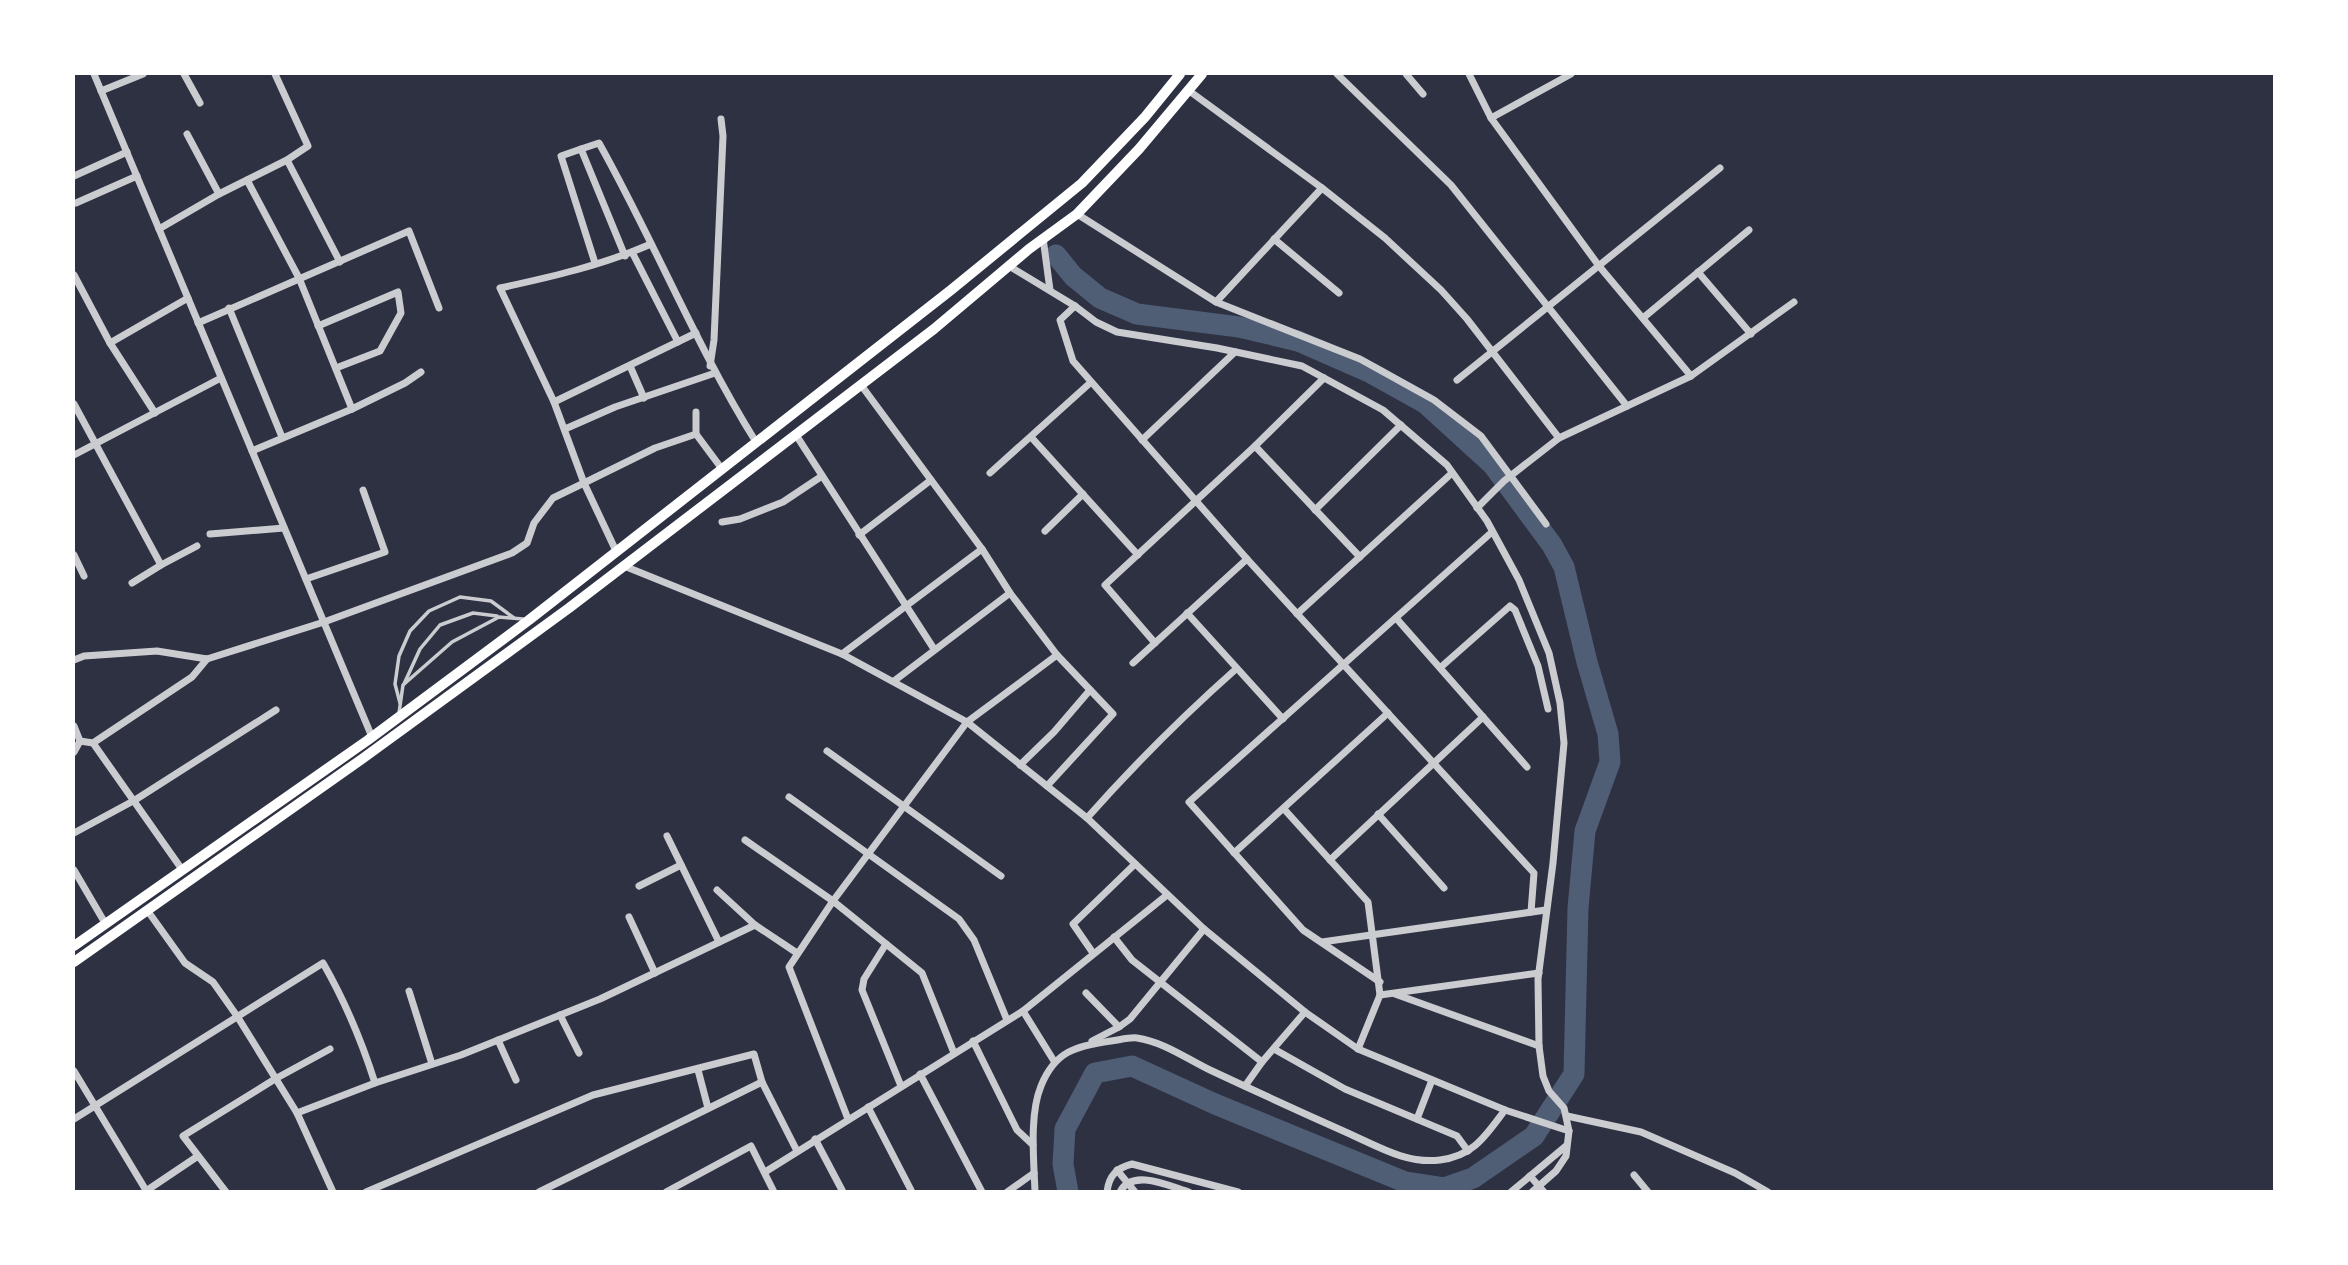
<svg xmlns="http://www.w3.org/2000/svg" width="2348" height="1265" viewBox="0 0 2348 1265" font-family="'DejaVu Sans',sans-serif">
<rect width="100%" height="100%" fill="#2d3142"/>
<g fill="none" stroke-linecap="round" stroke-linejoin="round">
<!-- river -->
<path stroke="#4f5d75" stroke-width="21" d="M1056,255L1073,276L1100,298L1137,314L1239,327L1298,341L1371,373L1425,403L1493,465L1552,545L1564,567L1587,662L1608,734L1610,762L1585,831L1578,908L1574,1074L1534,1136L1473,1178L1444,1188L1405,1182L1215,1104L1132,1066L1095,1073L1065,1129L1063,1164L1068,1192"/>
<!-- service -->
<g stroke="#caccd0" stroke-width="3.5">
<path d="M404,684L420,649L440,625L473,613L497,616"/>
<path d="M400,703L395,684L399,656L410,631L429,611L460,597L491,601L514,618"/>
<path d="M399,713L403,685L452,642L499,617L523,619"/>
</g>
<!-- minor -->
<g stroke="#caccd0" stroke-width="7">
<path d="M94,74L372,737"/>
<path d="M184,74L200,103"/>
<path d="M1337,74L1451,185L1627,406"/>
<path d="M1406,74L1423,94"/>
<path d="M1469,74L1491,118L1599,266L1691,376"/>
<path d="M1188,90L1322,188L1385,238L1441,290L1467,319L1559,438"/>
<path d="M101,91L143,74"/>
<path d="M1491,118L1571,74"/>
<path d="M187,134L219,194"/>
<path d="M581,149L599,143C654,241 696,346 756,442"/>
<path d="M287,160L340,262"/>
<path d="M74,176L127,152"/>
<path d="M247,180L299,278L352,409L252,451"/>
<path d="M76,203L137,176"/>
<path d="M1077,214L1216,302L1360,359L1434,400L1481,436L1546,524"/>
<path d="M159,229L219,194L287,160L308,146L275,74"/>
<path d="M1043,238L1050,290"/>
<path d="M1274,239L1339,293"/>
<path d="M632,252L678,342"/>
<path d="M595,263L561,156L581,149L625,256"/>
<path d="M1009,266L1075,306L1096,322L1117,332L1217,348L1302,366L1383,410L1447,465L1487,521L1519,580L1549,653L1560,703L1564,743L1553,863L1538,979L1539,1046L1543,1076L1549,1091L1564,1108L1569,1131L1566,1156L1556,1171L1532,1192"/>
<path d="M1698,272L1751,334"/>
<path d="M74,275L110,343L155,413"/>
<path d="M1216,302L1322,188"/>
<path d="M1075,306L1060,320L1073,361L1247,559L1534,873L1531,912"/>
<path d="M229,308L282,437"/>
<path d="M1643,318L1749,230"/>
<path d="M198,323L409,231L439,308"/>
<path d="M318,326L398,292L401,313L380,351L336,368"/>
<path d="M110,343L188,298"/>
<path d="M630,366L644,398"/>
<path d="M710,366L714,340L723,136L721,119"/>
<path d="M1457,380L1720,168"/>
<path d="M861,385L982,549L1010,593L1057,655L1113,714L1047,786"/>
<path d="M554,402L696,333"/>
<path d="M74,404L161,565"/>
<path d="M352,409L405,383L421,372"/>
<path d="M565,429L615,407L715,373"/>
<path d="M696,434L722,469"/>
<path d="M796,435L934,649"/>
<path d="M1031,437L1138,555"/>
<path d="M1142,440L1235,352"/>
<path d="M1255,446L1360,557"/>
<path d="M74,455L221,378"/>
<path d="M990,473L1090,383"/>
<path d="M1477,508L1504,481L1559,438L1691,376L1794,302"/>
<path d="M1315,510L1401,425"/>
<path d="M722,522L740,519L783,502L822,476"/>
<path d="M1045,531L1083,494"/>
<path d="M210,534L284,528"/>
<path d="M859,535L931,480"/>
<path d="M616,551L584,483L655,448L696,434V412"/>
<path d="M74,555L84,576"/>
<path d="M624,566L842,654L967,722L1087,818L1204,929L1305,1012L1358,1049L1505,1110L1569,1131"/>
<path d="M306,579L385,552L363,490"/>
<path d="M132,583L161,565L197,546"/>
<path d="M1187,613L1283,719"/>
<path d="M1297,614L1452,473"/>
<path d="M1396,618L1527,767"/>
<path d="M1155,643L1105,585L1255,446L1324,378"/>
<path d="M842,654L982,549"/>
<path d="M74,660L84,656L157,651L207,659L324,622L512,553L527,543L534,523L553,498L584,483L554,402L500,288C551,277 603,265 651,244"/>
<path d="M1133,663L1247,559"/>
<path d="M1441,667L1510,606L1515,610L1538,666L1548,709"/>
<path d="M894,681L1010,593"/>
<path d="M74,726L80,741L74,752"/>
<path d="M80,741L93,743L181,868"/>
<path d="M93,743L192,677L207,659"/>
<path d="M827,751L1001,876"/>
<path d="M1020,765L1054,732L1090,690"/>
<path d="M789,797L959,919L974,940L1007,1020"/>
<path d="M1284,809L1368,902L1380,995L1358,1049"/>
<path d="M1378,814L1444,888"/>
<path d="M1087,818C1134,765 1183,716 1236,669"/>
<path d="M74,833L135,800L276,710"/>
<path d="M667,836L719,942"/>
<path d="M745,840L833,901L922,973L954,1053"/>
<path d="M1234,853L1388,713"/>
<path d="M1330,860L1483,717"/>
<path d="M74,870L105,923"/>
<path d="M639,886L681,865"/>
<path d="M717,890L755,925"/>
<path d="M147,910L185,963L213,982L237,1016L297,1113L333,1192"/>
<path d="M629,917L655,973"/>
<path d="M1114,937L1132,960L1262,1062L1305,1012"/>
<path d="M1322,942L1546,910"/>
<path d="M886,944L864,979L862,990L901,1086"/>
<path d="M1093,953L1073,924L1135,864"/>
<path d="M1380,982L1303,930L1189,802L1492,532"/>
<path d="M409,991L432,1064"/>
<path d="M1086,993L1119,1027L1130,1019L1204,929"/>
<path d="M1395,994L1539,1046"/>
<path d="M1380,995L1539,973"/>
<path d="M1023,1011L1054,1061"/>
<path d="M560,1015L579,1053"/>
<path d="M498,1040L516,1080"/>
<path d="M973,1041L1017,1130L1033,1145"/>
<path d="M1092,1041L1119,1027"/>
<path d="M1274,1049L1345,1089L1457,1136L1468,1151"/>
<path d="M698,1070L708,1108"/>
<path d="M74,1071L147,1192"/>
<path d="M920,1074L982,1192"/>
<path d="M1245,1086L1262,1062"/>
<path d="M868,1107L912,1192"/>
<path d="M297,1113L375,1083L461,1055L600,999L755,925L797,953"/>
<path d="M1567,1116L1641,1132L1735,1173L1768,1192"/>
<path d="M74,1119L323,963C346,1003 361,1039 375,1083"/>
<path d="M848,1119L789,967L833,901L967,722L1057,655"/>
<path d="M1417,1119L1432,1080"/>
<path d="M815,1139L843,1192"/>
<path d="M1117,1170L1135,1192"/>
<path d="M765,1172L1023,1011L1167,895"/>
<path d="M1634,1175L1648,1192"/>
<path d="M1530,1176L1544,1192"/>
<path d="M146,1191L198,1156"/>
<path d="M226,1192L183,1136L275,1079L330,1049"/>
<path d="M366,1192L593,1095L754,1054L762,1082L797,1151"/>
<path d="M539,1192L762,1082"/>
<path d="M666,1192L751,1146L774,1192"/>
<path d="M1007,1192L1034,1173"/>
<path d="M1035,1192C1034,1161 1029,1115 1041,1086C1055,1051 1076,1046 1111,1041C1119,1040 1130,1037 1137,1038C1164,1042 1187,1059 1210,1070C1257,1092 1303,1113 1350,1134C1379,1147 1407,1164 1440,1160C1474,1156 1486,1135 1505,1110"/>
<path d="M1107,1192C1109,1175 1117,1168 1132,1164L1238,1192"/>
<path d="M1120,1192C1132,1168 1169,1186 1189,1192"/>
<path d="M1511,1192L1566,1146"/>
</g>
<!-- trunk -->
<g stroke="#fff" stroke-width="10">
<path d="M74,946L368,740L529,620L951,290L1082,183L1145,117L1180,74"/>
<path d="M74,962L362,759L569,608L934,329L1029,249L1077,214L1139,149L1202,74"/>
</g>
</g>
<!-- border -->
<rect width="2348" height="1265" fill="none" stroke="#ffffff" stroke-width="150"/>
</svg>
